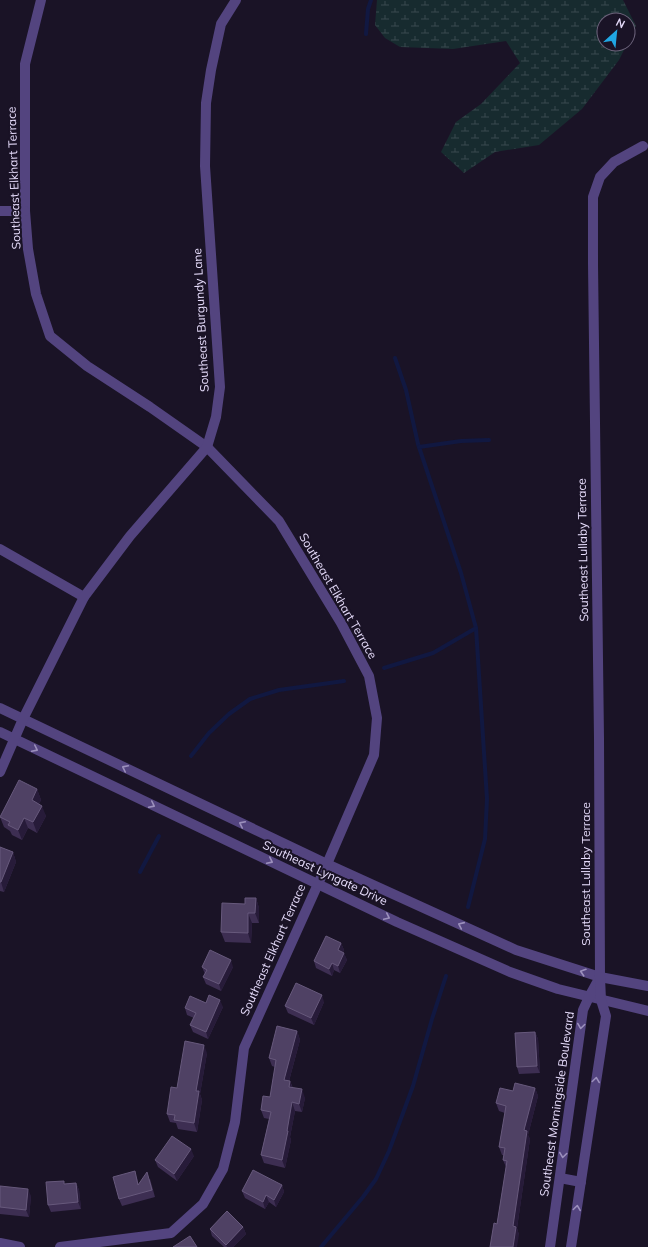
<svg xmlns="http://www.w3.org/2000/svg" width="648" height="1247" viewBox="0 0 648 1247" font-family="Mulish,sans-serif">
<defs>
<pattern id="wetland-marsh" width="20" height="14" patternUnits="userSpaceOnUse"><rect width="20" height="14" fill="#172b2f"/><path d="M1 5h8M5 5V1M11 12h8M15 12V8" fill="none" stroke="#39494e"/></pattern>
</defs>
<rect width="100%" height="100%" fill="#1a1326"/>
<!-- wetland -->
<path fill="url(#wetland-marsh)" d="M377,0H623L636,26L628,41V20H604V44H627L619,60L582,109L539,145L495,152L464,173L441,152L456,122L481,104L520,63L506,41L453,49L400,47L385,38L375,25Z"/>
<g fill="none" stroke-linecap="round" stroke-linejoin="round">
<!-- stream -->
<g stroke="#111841" stroke-width="4">
<path d="M366,34L368,9L371,0"/>
<path d="M395,358L406,390L418,444L461,573L476,628L487,799L485,839L468,907"/>
<path d="M419,447L461,441L489,440"/>
<path d="M384,668L433,653L476,628"/>
<path d="M191,756L209,733L229,714L250,699L279,690L344,681"/>
<path d="M140,872L159,836"/>
<path d="M321,1247L363,1197L376,1179L389,1151L413,1086L432,1019L446,976"/>
</g>
<!-- minor -->
<g stroke="#53447f" stroke-width="10">
<path d="M41,0L25,64V211L28,249L36,294L50,336L87,366L150,407L207,447L279,521L341,623L369,676L377,718L374,755L327,864L244,1048L235,1122L223,1169L203,1204L171,1233L60,1247"/>
<path d="M0,211H25"/>
<path d="M0,549L84,597"/>
<path d="M0,708L327,864L516,950L600,977L648,986"/>
<path d="M0,732L397,922L510,972L558,989L648,1011"/>
<path d="M0,772L23,719L84,597L130,536L207,447L216,417L220,387L205,166L206,103L211,70L221,24L236,0"/>
<path d="M560,1178L581,1182"/>
<path d="M0,1243L20,1247"/>
<path d="M550,1247L583,1010L589,997L600,977"/>
<path d="M571,1247L606,1016L601,1000L600,977L599,738L593,264V197L600,177L614,162L643,146"/>
</g>
</g>
<!-- wall -->
<g fill="#3d2e52">
<path d="M37,789L41,800L39,804L46,816L37,833L28,828L22,840L12,835L10,831L4,827L0,817Z"/>
<path d="M0,847L13,852L16,862L4,892L0,891Z"/>
<path d="M256,898L259,908V923H252L251,943L225,942L221,932L245,904Z"/>
<path d="M341,943L344,950L343,952L347,960L340,973L334,970L332,976L316,968L314,961Z"/>
<path d="M202,967H233L221,991L206,984L203,977L205,974Z"/>
<path d="M324,1002L314,1025L288,1013L285,1006Z"/>
<path d="M206,1003L223,1007L208,1039L193,1032L190,1025L194,1018L187,1015L185,1008Z"/>
<path d="M297,1031L300,1040L289,1081H290L293,1088L305,1098L302,1112L295,1111L290,1137L291,1140L285,1168L264,1163L261,1155L269,1119L264,1118L261,1110L270,1097L275,1067L272,1066L269,1058Z"/>
<path d="M535,1032L538,1039L540,1073L519,1074L517,1067Z"/>
<path d="M207,1053L200,1094L202,1100L197,1132L178,1129L176,1123L170,1122L167,1114L177,1088Z"/>
<path d="M535,1088L538,1096L528,1135L530,1139L517,1228L519,1235L497,1224L506,1167L503,1160L504,1155H502L499,1147L505,1113L499,1111L496,1103L513,1091Z"/>
<path d="M194,1156L177,1181L158,1167L155,1160Z"/>
<path d="M137,1178L138,1184L150,1179L155,1197L122,1206L119,1199Z"/>
<path d="M76,1183L79,1190L81,1209L51,1212L48,1205L65,1184Z"/>
<path d="M282,1185L284,1192L276,1207L269,1202L265,1209L245,1198L242,1191Z"/>
<path d="M0,1186L31,1196L29,1217L0,1214Z"/>
<path d="M243,1227L246,1234L233,1247H224L212,1236L210,1229Z"/>
</g>
<!-- shaded-wall -->
<g fill="#271b39">
<path d="M37,789L41,800L35,811L32,800Z"/>
<path d="M42,806L46,816L37,833L33,822Z"/>
<path d="M24,818L28,828L22,840L18,830Z"/>
<path d="M13,852L16,862L4,892L1,882Z"/>
<path d="M256,898L259,908V923L255,913Z"/>
<path d="M248,913L252,923L251,943L248,933Z"/>
<path d="M341,943L344,950L341,957L338,950Z"/>
<path d="M344,953L347,960L340,973L338,966Z"/>
<path d="M231,960L233,967L221,991L219,984Z"/>
<path d="M332,963L334,970L332,976L329,969Z"/>
<path d="M322,995L324,1002L314,1025L311,1018Z"/>
<path d="M220,1000L223,1007L208,1039L206,1032Z"/>
<path d="M297,1031L300,1040L287,1088L284,1080Z"/>
<path d="M535,1032L538,1039L540,1073L537,1066Z"/>
<path d="M204,1045L207,1053L200,1094L202,1100L197,1132L194,1123L196,1091Z"/>
<path d="M290,1081L293,1090L289,1087Z"/>
<path d="M535,1088L538,1096L528,1135L530,1139L517,1228L519,1235L517,1247H513V1226L524,1130Z"/>
<path d="M302,1089L305,1098L302,1112L299,1104Z"/>
<path d="M292,1102L295,1111L290,1137L291,1140L285,1168L282,1160Z"/>
<path d="M191,1149L194,1156L177,1181L174,1174Z"/>
<path d="M76,1183L79,1190L81,1209L78,1202Z"/>
<path d="M282,1185L284,1192L276,1207L274,1200Z"/>
<path d="M28,1189L31,1196L29,1217L26,1210Z"/>
<path d="M266,1195L269,1202L265,1209L263,1202Z"/>
<path d="M243,1227L246,1234L233,1247H227L226,1245Z"/>
</g>
<!-- building -->
<g fill="#4f4164" stroke="#67597c">
<path d="M19,780L37,789L32,800L42,806L33,822L24,818L18,830L8,825L10,822L0,817Z"/>
<path d="M0,847L13,852L1,882H0Z"/>
<path d="M245,898H256L255,913H248V933L221,932L222,903L245,904Z"/>
<path d="M326,936L341,943L338,950L344,953L338,966L332,963L329,969L314,961Z"/>
<path d="M210,950L231,960L219,984L203,977L207,970L202,967Z"/>
<path d="M296,983L322,995L311,1018L285,1006Z"/>
<path d="M209,995L220,1000L206,1032L190,1025L196,1013L185,1008L190,996L206,1003Z"/>
<path d="M277,1026L297,1031L284,1080L290,1081L289,1087L302,1089L299,1104L292,1102L287,1131H288L282,1160L261,1155L271,1112L261,1110L263,1096L270,1097L276,1060L269,1058Z"/>
<path d="M535,1032L537,1066L517,1067L515,1033Z"/>
<path d="M185,1041L204,1045L196,1091H199L194,1123L174,1120L175,1115L167,1114L171,1087L177,1088Z"/>
<path d="M515,1083L535,1088L524,1130L527,1131L513,1226L516,1227L513,1247H490L494,1223L497,1224L507,1161L503,1160L505,1148L499,1147L506,1106L496,1103L500,1088L513,1091Z"/>
<path d="M172,1136L191,1149L174,1174L155,1160Z"/>
<path d="M253,1170L282,1185L274,1200L266,1195L263,1202L242,1191Z"/>
<path d="M135,1171L138,1185L147,1172L152,1190L119,1199L113,1177Z"/>
<path d="M64,1181V1184L76,1183L78,1202L48,1205L46,1182Z"/>
<path d="M0,1186L28,1189L26,1210L0,1207Z"/>
<path d="M227,1211L243,1227L226,1245L210,1229Z"/>
<path d="M190,1236L197,1247H173Z"/>
</g>
<!-- one-way arrows -->
<defs><path id="oneway-chevron" d="M-2-3.5L2.5 0L-2 3.5" fill="none" stroke-width="1.6" stroke-linecap="round" stroke-linejoin="round"/></defs>
<g stroke="#9c90bd">
<use href="#oneway-chevron" transform="translate(35 749) rotate(26)"/>
<use href="#oneway-chevron" transform="translate(125 768) rotate(-154)"/>
<use href="#oneway-chevron" transform="translate(152 805) rotate(26)"/>
<use href="#oneway-chevron" transform="translate(242 824) rotate(-154)"/>
<use href="#oneway-chevron" transform="translate(270 861) rotate(26)"/>
<use href="#oneway-chevron" transform="translate(387 917) rotate(25)"/>
<use href="#oneway-chevron" transform="translate(461 925) rotate(-156)"/>
<use href="#oneway-chevron" transform="translate(583 972) rotate(-162)"/>
<use href="#oneway-chevron" transform="translate(581 1026) rotate(98)"/>
<use href="#oneway-chevron" transform="translate(596 1080) rotate(-82)"/>
<use href="#oneway-chevron" transform="translate(563 1155) rotate(98)"/>
<use href="#oneway-chevron" transform="translate(577 1208) rotate(-82)"/>
</g>
<g text-anchor="middle" stroke-width="4" stroke-linejoin="round" paint-order="stroke">
<!-- street labels -->
<g font-size="12" fill="#e6dcfb" stroke="#1a1326">
<text transform="translate(14 178) rotate(-92)" y="4">Southeast Elkhart Terrace</text>
<text transform="translate(201 320) rotate(-93)" y="4">Southeast Burgundy Lane</text>
<text transform="translate(583 550) rotate(-91)" y="4">Southeast Lullaby Terrace</text>
<text transform="translate(338 596) rotate(60)" y="4">Southeast Elkhart Terrace</text>
<text transform="translate(325 873) rotate(25)" y="4">Southeast Lyngate Drive</text>
<text transform="translate(586 874) rotate(-90)" y="4">Southeast Lullaby Terrace</text>
<text transform="translate(273 950) rotate(-66)" y="4">Southeast Elkhart Terrace</text>
<text transform="translate(557 1104) rotate(-82)" y="4">Southeast Morningside Boulevard</text>
</g>
</g>
<!-- north arrow -->
<g transform="translate(616 32) rotate(27)"><circle r="19" fill="#1a1326" stroke="#6c637b"/>
<path d="M0-3L7 15L0 10L-7 15Z" fill="#20a6e3"/>
<text y="-6" font-size="11" font-weight="bold" text-anchor="middle" fill="#e6dcfb">N</text>
</g>
</svg>
